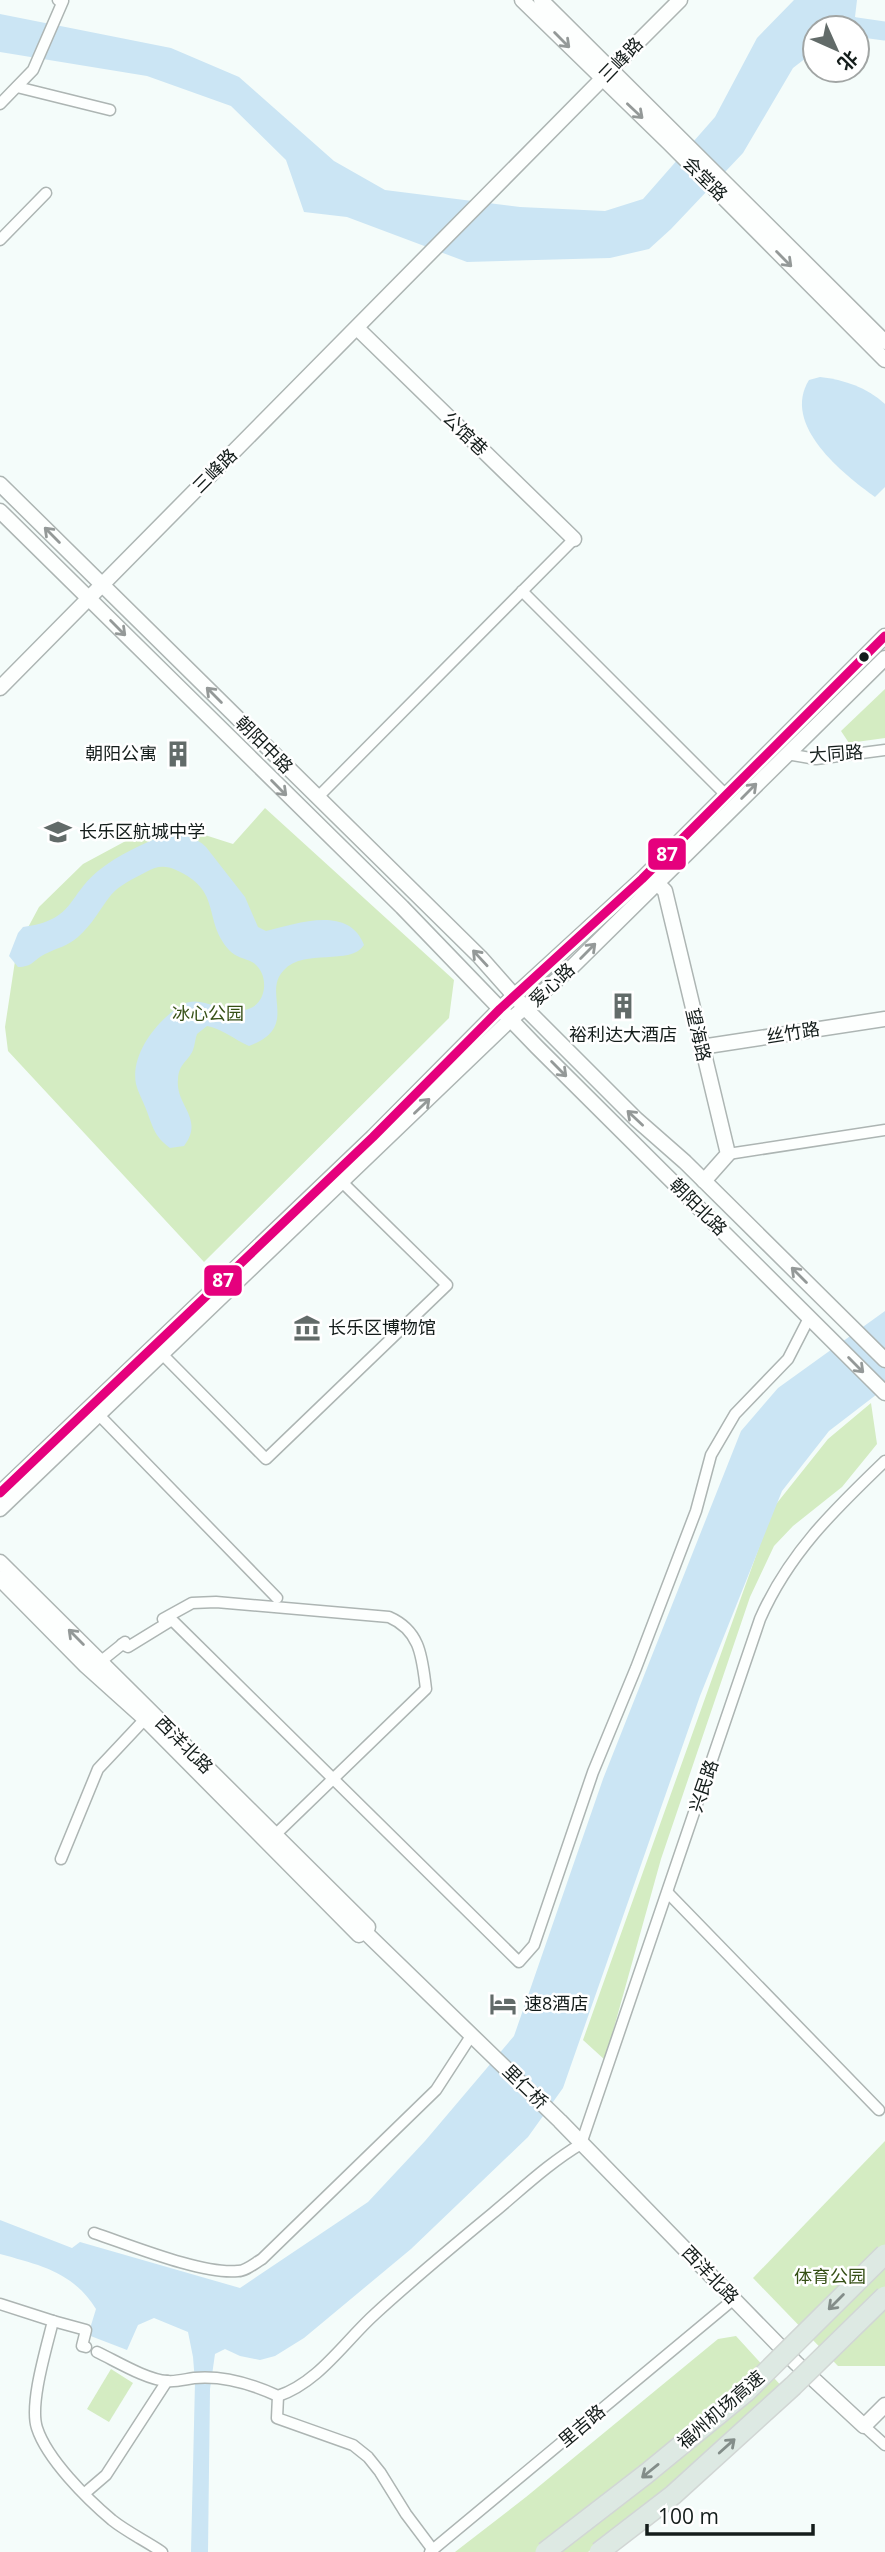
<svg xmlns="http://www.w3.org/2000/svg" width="885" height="2552" viewBox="0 0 885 2552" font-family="'Open Sans','Noto Sans SC',sans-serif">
<rect width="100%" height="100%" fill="#f4fcfa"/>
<!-- green -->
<g fill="#d4ecc2">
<path d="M885,689V738L849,743L841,731Z"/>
<path d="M265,808L454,980L449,1018L204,1262L8,1051L5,1027L17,948L39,907L83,864L135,836L183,828L233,844Z"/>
<path d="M871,1403L877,1444L842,1487L793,1526L774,1546L750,1597L661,1859L605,2060L583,2040L773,1508L828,1439Z"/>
<path d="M885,2141V2366H838L753,2278Z"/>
<path d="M736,2336L785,2390L681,2480L588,2552H455L526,2497L718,2339Z"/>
<path d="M111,2369L133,2383L109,2422L87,2409Z"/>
</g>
<!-- water -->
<g fill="#cbe5f4">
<path d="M794,0H857L855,17L843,28H815V51L793,68L743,153L671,229L649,249L610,258L467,262L347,217L304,212L286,160L231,106L147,76L0,52V14L171,48L239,77L334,161L385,190L520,207L605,211L643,199L715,117L757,38Z"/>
<path d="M820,377C845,380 866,387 885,404V487L875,497C843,474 781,425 809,380Z"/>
<path d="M170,833C184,835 196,837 206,847L245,897L258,927L266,931C295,924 349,904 364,945C351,966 304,948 284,970C261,993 301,1027 249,1046C235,1040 221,1028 207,1026L197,1034C195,1039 195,1045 193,1050C188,1062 179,1063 178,1079C175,1106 205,1118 184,1146L170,1148C154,1136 153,1127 146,1109C143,1101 138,1092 136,1084C130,1054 158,1019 182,1005C204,992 227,1021 253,1007C269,997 267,970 252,962C244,958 235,957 229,950C202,919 223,891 176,870C165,865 157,866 146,872C135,878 119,885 111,895C100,909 92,925 78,937C68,946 57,948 45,954C33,960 33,967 18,967L9,956L18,933L23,927C75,920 66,898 98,871C119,854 144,843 170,833Z"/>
<path d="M885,1311V1388L829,1431L782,1491L700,1696L563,2088L528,2137L411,2249L304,2338L275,2356L260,2360L240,2356L225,2349L215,2354L210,2389L208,2552H191L195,2382L193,2357L188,2332L154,2318L138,2325L127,2350L88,2335L96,2309C73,2272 40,2265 0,2254V2220L72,2248L80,2242L240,2288L368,2202L425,2141L514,2036L603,1779L741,1431L778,1388Z"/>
</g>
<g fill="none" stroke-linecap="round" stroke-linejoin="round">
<!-- river -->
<path stroke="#cbe5f4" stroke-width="19" d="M825,18L856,27L885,31"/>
<!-- street casing -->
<g stroke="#adb5b3" stroke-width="13">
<g id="street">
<path d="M17,87L110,110"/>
<path d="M0,104L33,70L63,1L58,0"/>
<path d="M0,240L46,193"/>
<path d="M522,591L726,795"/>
<path d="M787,754L816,759L885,750"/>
<path d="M318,797L574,539"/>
<path d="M728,1154L885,1130"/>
<path d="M161,1353L266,1459L447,1285L343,1183"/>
<path d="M98,1414L277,1598"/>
<path d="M163,1619L192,1603L216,1602L389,1617C421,1631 422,1658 426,1689L275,1835"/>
<path d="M122,1644L128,1647L172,1620L519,1962L534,1945L593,1772L636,1668L696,1511L711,1455L735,1414L788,1359L809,1318"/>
<path d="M100,1662L125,1642"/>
<path d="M61,1859L98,1769L145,1719"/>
<path d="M668,1893L879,2110"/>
<path d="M94,2233C130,2245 203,2275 238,2271C246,2271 255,2263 262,2259L436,2090L471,2036"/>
<path d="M0,2304L53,2321C47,2346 29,2404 37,2428C47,2459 87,2499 112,2520C127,2532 146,2541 162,2552"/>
<path d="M53,2321L86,2330L82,2346L86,2347"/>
<path d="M97,2352C116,2361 147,2380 167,2381C176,2382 186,2379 194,2378C224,2375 252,2384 278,2396C319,2382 344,2342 375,2314C413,2279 453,2246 493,2213C522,2189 549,2163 581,2144L760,1619C789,1553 834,1510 885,1461"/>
<path d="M278,2396L277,2418L353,2445L368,2457L380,2472L406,2514L433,2550"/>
<path d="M864,2426L885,2445"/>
<path d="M85,2493L106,2475L167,2381"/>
<path d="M430,2552L734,2299"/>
</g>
</g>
<!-- secondary casing -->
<g stroke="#adb5b3" stroke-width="17">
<g id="secondary">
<path d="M522,0L669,143L885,360"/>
<path d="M541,0L885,342"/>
<path d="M612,68L680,0"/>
<path d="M357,328L574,539"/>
<path d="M0,484L480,957L526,1009L636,1119L685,1162L885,1360"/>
<path d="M0,511L402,907L537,1047L885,1393"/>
<path d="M0,688L602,79"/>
<path d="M657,883L665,891L728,1154L704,1181"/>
<path d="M701,1047L885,1019"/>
<path d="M0,1493L373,1137L500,1009L642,879L885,636"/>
<path d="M0,1509L510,1020L573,966L885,658"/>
<path d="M0,1562L368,1927L359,1935L145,1719L86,1666L0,1579"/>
<path d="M364,1931L560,2121L796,2363L864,2426L885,2405"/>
</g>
</g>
<!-- street -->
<use href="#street" stroke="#fdfffe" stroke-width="10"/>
<!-- secondary -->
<use href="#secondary" stroke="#fdfffe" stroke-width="14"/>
<!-- highway-bridge casing -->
<g stroke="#d1d6d4" stroke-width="22" stroke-linecap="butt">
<g id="highway-bridge">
<path d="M545,2552L646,2474L746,2392L885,2254"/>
<path d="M599,2552L673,2495L793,2386L885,2296"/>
</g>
</g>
<!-- highway-bridge -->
<use href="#highway-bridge" stroke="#dde9e3" stroke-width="19"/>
<!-- bus-1 casing -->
<g stroke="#fff" stroke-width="14">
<path id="bus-1" d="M0,1493L373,1137L500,1009L642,879L885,636"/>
</g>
<!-- bus-1 -->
<use href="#bus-1" stroke="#e5007d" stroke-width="9"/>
</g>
<!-- one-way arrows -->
<defs><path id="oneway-shaft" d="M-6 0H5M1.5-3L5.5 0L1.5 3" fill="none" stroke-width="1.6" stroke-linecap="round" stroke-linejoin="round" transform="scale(1.75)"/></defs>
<g stroke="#949998">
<use href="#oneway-shaft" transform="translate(562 40) rotate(45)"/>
<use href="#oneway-shaft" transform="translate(635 111) rotate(43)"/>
<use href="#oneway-shaft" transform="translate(784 259) rotate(45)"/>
<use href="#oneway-shaft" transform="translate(52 535) rotate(-135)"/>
<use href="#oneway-shaft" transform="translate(118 628) rotate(45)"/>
<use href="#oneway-shaft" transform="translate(214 695) rotate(-135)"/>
<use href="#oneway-shaft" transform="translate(279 788) rotate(45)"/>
<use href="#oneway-shaft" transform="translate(749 791) rotate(-45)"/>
<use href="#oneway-shaft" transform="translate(588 951) rotate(-45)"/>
<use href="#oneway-shaft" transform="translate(480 958) rotate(-133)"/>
<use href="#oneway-shaft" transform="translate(559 1069) rotate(45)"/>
<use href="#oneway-shaft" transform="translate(422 1106) rotate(-44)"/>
<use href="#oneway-shaft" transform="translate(635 1118) rotate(-137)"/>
<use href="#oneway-shaft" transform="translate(799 1275) rotate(-135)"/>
<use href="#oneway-shaft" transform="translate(856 1365) rotate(45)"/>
<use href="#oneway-shaft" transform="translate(76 1637) rotate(-135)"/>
</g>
<g stroke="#838d89">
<use href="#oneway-shaft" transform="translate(836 2302) rotate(135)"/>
<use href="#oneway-shaft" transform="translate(727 2446) rotate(-42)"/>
<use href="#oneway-shaft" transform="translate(650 2471) rotate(141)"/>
</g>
<!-- icons -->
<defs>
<g id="building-bare" transform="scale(2.1)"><path d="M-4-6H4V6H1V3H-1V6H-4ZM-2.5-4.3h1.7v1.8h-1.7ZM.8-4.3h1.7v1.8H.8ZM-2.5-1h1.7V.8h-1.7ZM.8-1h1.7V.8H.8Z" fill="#626b69" stroke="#fff" stroke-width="2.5" paint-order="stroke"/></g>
<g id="school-bare" transform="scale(2.1)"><path d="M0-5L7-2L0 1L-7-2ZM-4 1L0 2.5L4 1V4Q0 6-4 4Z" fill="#626b69" stroke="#fff" stroke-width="2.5" paint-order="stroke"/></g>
<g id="museum-bare" transform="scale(2.1)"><path d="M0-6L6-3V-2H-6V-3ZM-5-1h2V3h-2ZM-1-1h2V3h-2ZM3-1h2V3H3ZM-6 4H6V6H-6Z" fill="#626b69" stroke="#fff" stroke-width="2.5" paint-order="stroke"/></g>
<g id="hotel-bare" transform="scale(2.1)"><path d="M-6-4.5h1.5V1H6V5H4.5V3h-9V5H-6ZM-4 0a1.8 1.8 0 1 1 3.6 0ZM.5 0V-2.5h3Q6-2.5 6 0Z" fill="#626b69" stroke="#fff" stroke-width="2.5" paint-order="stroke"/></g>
</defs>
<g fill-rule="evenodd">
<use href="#building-bare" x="178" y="754"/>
<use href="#school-bare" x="58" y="832"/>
<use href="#building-bare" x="623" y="1006"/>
<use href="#museum-bare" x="307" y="1328"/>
<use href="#hotel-bare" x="503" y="2004"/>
</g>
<!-- markers -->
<circle fill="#141d1b" stroke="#fff" stroke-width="2.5" cx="864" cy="657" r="6"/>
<g text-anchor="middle" stroke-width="5" stroke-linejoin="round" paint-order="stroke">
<!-- street labels -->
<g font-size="18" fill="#141d1b" stroke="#fff">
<text transform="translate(621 60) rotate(-46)" y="6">三峰路</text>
<text transform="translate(705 179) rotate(45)" y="6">会堂路</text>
<text transform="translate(465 434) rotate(44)" y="6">公馆巷</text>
<text transform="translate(215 471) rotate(-45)" y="6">三峰路</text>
<text transform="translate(264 745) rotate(45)" y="6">朝阳中路</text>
<text transform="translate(836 754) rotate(-4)" y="6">大同路</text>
<text transform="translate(552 985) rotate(-43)" y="6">爱心路</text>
<text transform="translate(793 1033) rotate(-9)" y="6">丝竹路</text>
<text transform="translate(698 1035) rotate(77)" y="6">望海路</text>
<text transform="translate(698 1207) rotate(45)" y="6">朝阳北路</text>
<text transform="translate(184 1745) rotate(45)" y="6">西洋北路</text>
<text transform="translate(704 1786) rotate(-71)" y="6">兴民路</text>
<text transform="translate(525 2087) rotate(44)" y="6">里仁桥</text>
<text transform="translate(710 2275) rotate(46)" y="6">西洋北路</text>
<text transform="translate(721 2410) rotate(-41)" y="6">福州机场高速</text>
<text transform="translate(582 2426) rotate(-40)" y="6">里吉路</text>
</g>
<!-- poi labels -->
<g font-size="18" fill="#141d1b" stroke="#fff" text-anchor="start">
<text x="157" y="760" text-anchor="end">朝阳公寓</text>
<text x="79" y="838">长乐区航城中学</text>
<text x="623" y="1041" text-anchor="middle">裕利达大酒店</text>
<text x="328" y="1334">长乐区博物馆</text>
<text x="524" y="2010">速8酒店</text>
</g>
<!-- park labels -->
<g font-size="18" fill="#365016" stroke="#fff">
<text x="208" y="1020">冰心公园</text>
<text x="830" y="2283">体育公园</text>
</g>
</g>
<g stroke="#fff" stroke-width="2.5">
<rect x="647" y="837" width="40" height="34" rx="7" fill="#e5007d"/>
<rect x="203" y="1264" width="40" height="33" rx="7" fill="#e5007d"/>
</g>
<g font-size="19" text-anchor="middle" font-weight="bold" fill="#fff">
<text x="667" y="861">87</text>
<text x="223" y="1287">87</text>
</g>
<!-- north arrow -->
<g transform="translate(836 49) rotate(135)"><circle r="33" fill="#ffffff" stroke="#a1a5a4" stroke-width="2"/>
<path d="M0-5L12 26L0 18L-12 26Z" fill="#626b69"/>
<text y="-10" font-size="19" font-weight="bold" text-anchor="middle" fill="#141d1b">北</text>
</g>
<!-- scale -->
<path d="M647 2524v10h166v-10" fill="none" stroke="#141d1b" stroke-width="3.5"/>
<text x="658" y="2524" font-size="21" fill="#141d1b" stroke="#ffffff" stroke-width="5" paint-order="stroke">100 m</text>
</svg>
